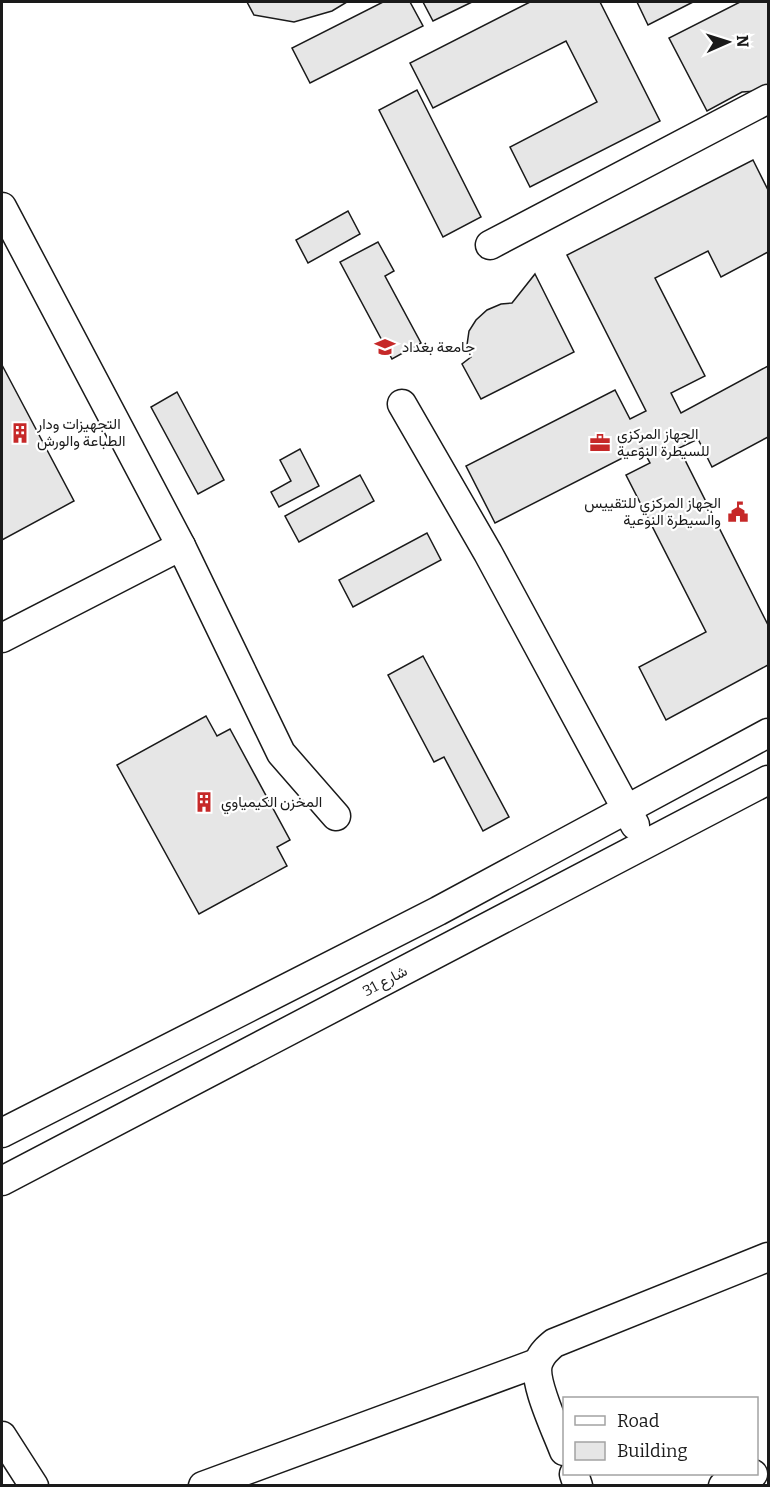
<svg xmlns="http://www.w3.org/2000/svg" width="770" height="1487" viewBox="0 0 770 1487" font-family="Bitter,Vazirmatn,serif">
<rect width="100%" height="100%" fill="#fff"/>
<!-- building -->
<g fill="#e6e6e6" stroke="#1a1a1a" stroke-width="1.5">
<path d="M247,2H347L332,11L294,22L254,15Z"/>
<path d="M383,2H410L423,26L310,83L292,48Z"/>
<path d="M423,2H472L433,21Z"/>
<path d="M530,2H600L660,121L530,187L510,147L597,102L566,41L433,108L410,63Z"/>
<path d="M637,2H693L648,25Z"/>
<path d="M740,2H768V85L757,91L742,92L707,111L669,38Z"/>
<path d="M417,90L481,217L443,237L379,110Z"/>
<path d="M753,160L768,190V252L721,277L708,251L655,278L705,376L671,393L681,413L768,366V437L712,467L698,439L679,448L768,625V665L666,720L639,667L706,632L626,475L650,463L642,448L495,523L466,466L615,390L630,419L646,411L567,255Z"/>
<path d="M348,211L360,234L308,263L296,240Z"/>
<path d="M378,242L394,271L385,276L421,343L392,359L340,262Z"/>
<path d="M535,274L574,352L481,399L462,364L471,357L467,345L469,331L476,320L487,310L501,304L512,303Z"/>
<path d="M2,365L74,501L2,540Z"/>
<path d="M177,392L224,480L198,494L151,407Z"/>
<path d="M300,449L319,486L279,507L271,492L291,481L280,460Z"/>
<path d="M360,475L374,501L299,542L285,516Z"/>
<path d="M427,533L441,560L353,607L339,580Z"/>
<path d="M423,656L509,817L483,831L444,757L434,762L388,675Z"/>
<path d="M206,716L217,736L230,729L290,840L277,847L287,866L199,914L117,765Z"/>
</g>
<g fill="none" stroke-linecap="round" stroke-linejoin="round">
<!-- minor casing -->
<g stroke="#1a1a1a" stroke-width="31">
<g id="minor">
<path d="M2,207L181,546"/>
<path d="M490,245L768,99"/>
<path d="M402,404L488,553L635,825"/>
<path d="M2,638L181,546L281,753L336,816"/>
<path d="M2,1133L438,911L768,733"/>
<path d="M2,1181L768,780"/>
<path d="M2,1436L34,1486"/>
<path d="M564,1451C557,1432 531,1378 539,1361C542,1353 548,1348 554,1343L768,1257"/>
<path d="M574,1474L578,1486"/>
<path d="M203,1486L537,1363"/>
<path d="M723,1486L753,1474"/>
</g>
</g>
<!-- minor -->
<use href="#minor" stroke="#fff" stroke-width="28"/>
</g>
<!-- icons -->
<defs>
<g id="university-bare" transform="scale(1.62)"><path d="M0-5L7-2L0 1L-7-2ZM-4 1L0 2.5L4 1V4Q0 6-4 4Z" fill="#c62828" stroke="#fff" stroke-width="2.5" paint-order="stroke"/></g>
<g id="building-bare" transform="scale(1.62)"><path d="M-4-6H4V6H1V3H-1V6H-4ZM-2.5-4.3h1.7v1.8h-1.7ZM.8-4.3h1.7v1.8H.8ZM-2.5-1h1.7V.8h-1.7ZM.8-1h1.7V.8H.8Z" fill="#c62828" stroke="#fff" stroke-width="2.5" paint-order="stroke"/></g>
<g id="office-bare" transform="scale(1.62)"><path d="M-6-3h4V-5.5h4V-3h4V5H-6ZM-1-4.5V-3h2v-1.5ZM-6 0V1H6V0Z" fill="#c62828" stroke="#fff" stroke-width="2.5" paint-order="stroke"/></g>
<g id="civic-bare" transform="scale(1.62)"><path d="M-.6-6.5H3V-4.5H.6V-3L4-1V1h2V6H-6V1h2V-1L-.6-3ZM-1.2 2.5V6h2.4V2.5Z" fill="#c62828" stroke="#fff" stroke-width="2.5" paint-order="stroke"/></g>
</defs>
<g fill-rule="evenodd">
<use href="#university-bare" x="385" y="347"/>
<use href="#building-bare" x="20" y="433"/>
<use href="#office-bare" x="600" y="443"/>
<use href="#civic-bare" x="738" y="512"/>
<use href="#building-bare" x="204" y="802"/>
</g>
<g text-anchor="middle" stroke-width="4.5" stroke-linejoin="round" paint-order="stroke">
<!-- poi labels -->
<g font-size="15" fill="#1a1a1a" stroke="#fff" text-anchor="start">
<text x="402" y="352">جامعة بغداد</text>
<text x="37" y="429">التجهيزات ودار<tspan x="37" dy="17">الطباعة والورش</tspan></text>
<text x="617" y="439">الجهاز المركزي<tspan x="617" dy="17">للسيطرة النوعية</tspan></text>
<text x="721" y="508" text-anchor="end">الجهاز المركزي للتقييس<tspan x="721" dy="17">والسيطرة النوعية</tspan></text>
<text x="221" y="807">المخزن الكيمياوي</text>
</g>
<!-- street labels -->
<g font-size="15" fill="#1a1a1a" stroke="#fff">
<text transform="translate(385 981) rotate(-28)" y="5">شارع 31</text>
</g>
</g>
<!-- border -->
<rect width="770" height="1487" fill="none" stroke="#1a1a1a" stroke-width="6"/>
<!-- legend -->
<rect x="563" y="1397" width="195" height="78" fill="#ffffff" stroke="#a3a3a3" stroke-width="1.5"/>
<rect x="575" y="1416" width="30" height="9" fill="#ffffff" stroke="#a3a3a3" stroke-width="1.5"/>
<text x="617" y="1427" font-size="18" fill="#1a1a1a">Road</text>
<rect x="575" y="1442" width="30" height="18" fill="#e6e6e6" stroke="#a3a3a3" stroke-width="1.5"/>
<text x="617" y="1457" font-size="18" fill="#1a1a1a">Building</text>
<!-- north arrow -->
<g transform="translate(728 42) rotate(87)" stroke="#ffffff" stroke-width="4.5" paint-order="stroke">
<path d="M0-4.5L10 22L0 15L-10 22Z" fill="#1a1a1a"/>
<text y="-9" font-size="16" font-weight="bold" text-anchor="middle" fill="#1a1a1a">N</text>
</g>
</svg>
